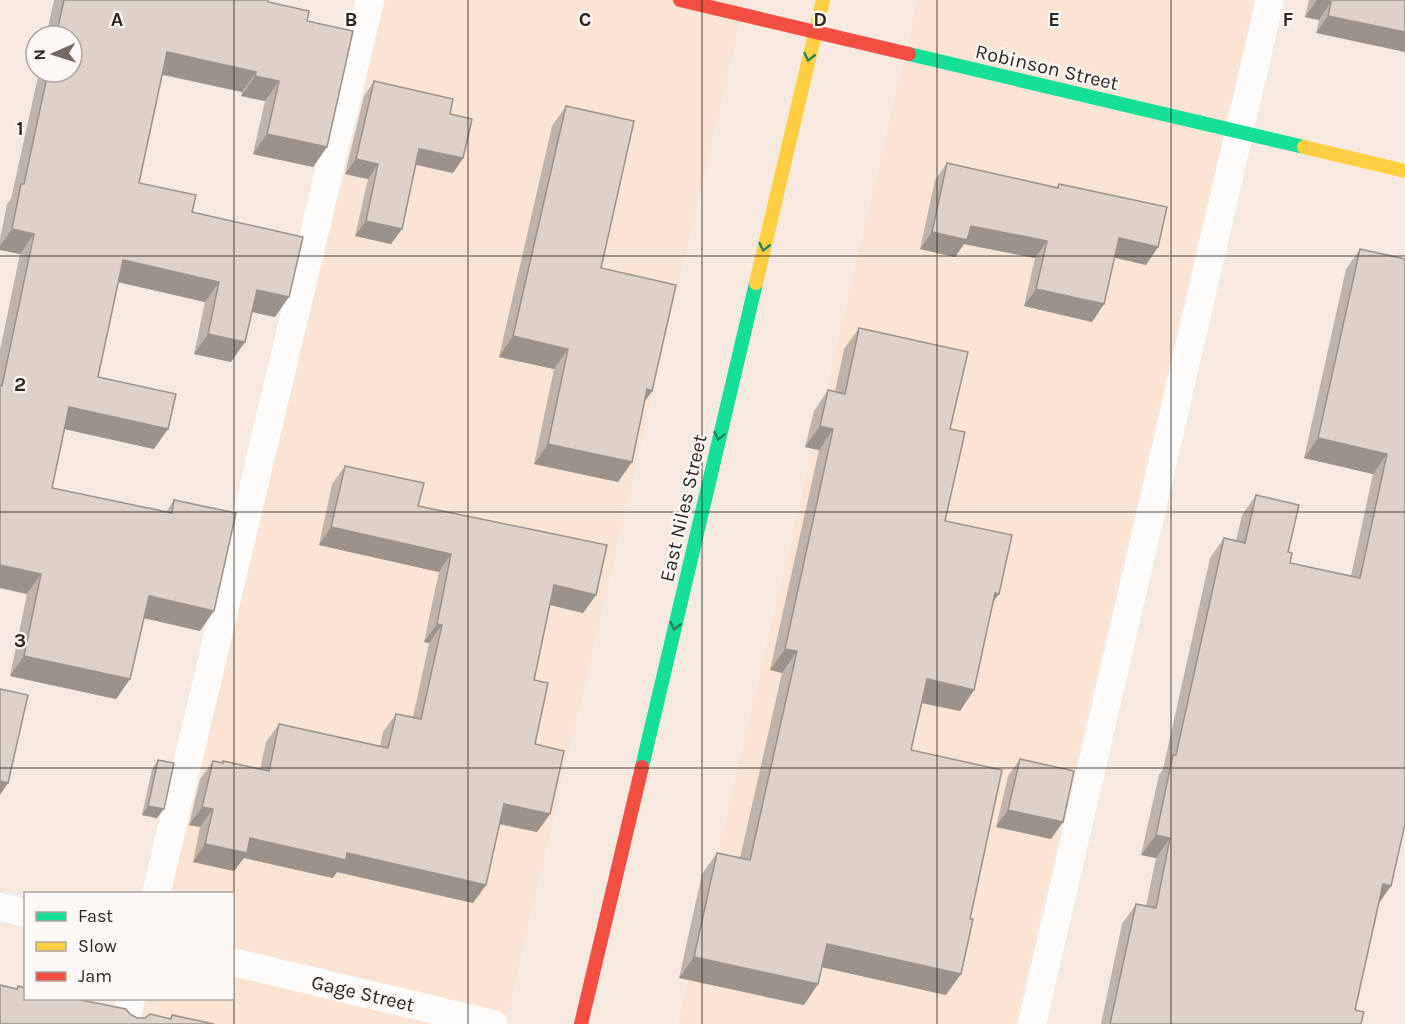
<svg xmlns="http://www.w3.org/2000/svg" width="1405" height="1024" viewBox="0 0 1405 1024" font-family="Karla,sans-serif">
<rect width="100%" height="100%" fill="#f6e9e0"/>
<!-- built -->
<g fill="#fae4d3">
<path d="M386,0H745L505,1024H140L146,999L232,998V894L171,893Z"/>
<path d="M918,0H1254L1014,1024H678Z"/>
</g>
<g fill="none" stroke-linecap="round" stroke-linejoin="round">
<!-- lane -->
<g stroke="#fefcfa" stroke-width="28">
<path d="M156,894L370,0"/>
<path d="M0,907L26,913"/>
<path d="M232,962L494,1024"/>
<path d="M125,1024L131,998"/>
<path d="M1032,1024L1270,0"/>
</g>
<!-- fast -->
<g stroke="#16e098" stroke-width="14">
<path d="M909,54L1304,147"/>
<path d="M642,767L756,283"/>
</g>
<!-- slow -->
<g stroke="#ffcf43" stroke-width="14">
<path d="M1304,147L1405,171"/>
<path d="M756,283L823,0"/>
</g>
<!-- jam -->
<g stroke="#f24e42" stroke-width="14">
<path d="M680,0L909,54"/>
<path d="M581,1024L642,767"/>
</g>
</g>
<!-- wall -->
<g fill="#bfb4ab">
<path d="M54,0H268V2L307,21L327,147L313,167L253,154L265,101L241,96L242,92L162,75L139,183L192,212L275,317L252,312L231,362L194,354L205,302L118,282L98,377L154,449L65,429L52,488L166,512L174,500L200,631L144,618L130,679L116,699L10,676L27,594L0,588V350L20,254L0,250V239L7,204L11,199L39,72H72V36H46Z"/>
<path d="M1309,0H1405L1316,33L1319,20L1305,17Z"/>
<path d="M374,81L450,114L463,158L453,173L416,165L402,229L391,244L355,236L368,179L345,174L364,96Z"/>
<path d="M566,106L601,268L652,391L645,401L618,482L534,464L554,369L499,357L552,126Z"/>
<path d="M947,163L1057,187L1059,184L1158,247L1146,265L1115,257L1104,304L1092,322L1024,306L1035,258L964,244L955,257L920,249L935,180Z"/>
<path d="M1360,249L1405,259L1378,904L1355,1010L1361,1024H1101L1122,924L1136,904L1146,906L1156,858L1141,855L1159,775L1163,769L1210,558L1224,538L1236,541L1242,515L1256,495L1288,552L1290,563L1351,576L1373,474L1304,458L1346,269Z"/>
<path d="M859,328L950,429L945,521L993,603L974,690L960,711L922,703L911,750L946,995L822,967L818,984L804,1005L679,978L702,874L717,853L740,858L782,673L770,670L819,450L805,447L814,411L828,390L835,392L844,349Z"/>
<path d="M345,466L418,506L596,595L583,613L550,605L534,680L535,744L550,814L537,832L499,824L486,885L473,903L337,872L333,878L244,858L234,871L193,862L200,827L189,825L200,779L213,761L222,763L223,761L260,769L266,742L279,724L380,747L383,732L396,714L413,717L429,643L424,642L439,572L319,545L332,484Z"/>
<path d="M1020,759L1051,839L996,827L1008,776Z"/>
<path d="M158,760L157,818L142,815L152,769Z"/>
</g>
<!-- shaded-wall -->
<g fill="#9b928b">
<path d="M1317,0L1331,2L1319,20L1305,17Z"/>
<path d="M1328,16L1405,32V52L1316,33Z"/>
<path d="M167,52L256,72L242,92L152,72Z"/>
<path d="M255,76L279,81L265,101L241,96Z"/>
<path d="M267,134L327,147L313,167L253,154Z"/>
<path d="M419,149L463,158L453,173L409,163Z"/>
<path d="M356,159L378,164L368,179L345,174Z"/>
<path d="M366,221L402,229L391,244L355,236Z"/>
<path d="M971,226L1047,241L1035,258L964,244L955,257L920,249L932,232Z"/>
<path d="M12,229L34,234L20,254L0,250V246Z"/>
<path d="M1119,238L1158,247L1146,265L1107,256Z"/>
<path d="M123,260L219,282L205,302L109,280Z"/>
<path d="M1036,289L1104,304L1092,322L1024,306Z"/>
<path d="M257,290L289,297L275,317L243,310Z"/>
<path d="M208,334L245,342L231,362L194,354Z"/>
<path d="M513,336L568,349L554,369L499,357Z"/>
<path d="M647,389L652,391L638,411Z"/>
<path d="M69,407L168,429L154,449L55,427Z"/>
<path d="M820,426L833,429L819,450L805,447Z"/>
<path d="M1318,438L1387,454L1373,474L1304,458Z"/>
<path d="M548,444L632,462L618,482L534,464Z"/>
<path d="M331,527L451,554L439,572L319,545Z"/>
<path d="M0,565L41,574L27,594L0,588Z"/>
<path d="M554,585L596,595L583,613L542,603Z"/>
<path d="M995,593L999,594L984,615Z"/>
<path d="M149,596L214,611L200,631L135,616Z"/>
<path d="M437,624L442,625L429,643L424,642Z"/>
<path d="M785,649L797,651L782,673L770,670Z"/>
<path d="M24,656L130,679L116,699L10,676Z"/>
<path d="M927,679L974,690L960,711L912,701Z"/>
<path d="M0,781L8,783L0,795Z"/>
<path d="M504,804L550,814L537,832L491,822Z"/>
<path d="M148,806L164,809L157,818L142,815Z"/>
<path d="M202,807L213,809L200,827L189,825Z"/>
<path d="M1008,810L1063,822L1051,839L996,827Z"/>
<path d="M1156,835L1170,838L1156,858L1141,855Z"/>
<path d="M250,838L347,853L486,885L473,903L337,872L333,878L244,858L234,871L193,862L205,844Z"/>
<path d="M1383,884L1391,886L1377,906Z"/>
<path d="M827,944L961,974L946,995L812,965Z"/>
<path d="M694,957L818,984L804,1005L679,978Z"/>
</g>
<!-- building -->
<g fill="#ded1c7" stroke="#9b928b" stroke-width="1.5">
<path d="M64,0H268V2L309,11L307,21L353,31L327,147L267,134L279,81L255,76L256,72L167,52L139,183L196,195L192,212L303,237L289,297L257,290L245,342L208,334L219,282L123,260L98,377L176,394L168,429L69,407L52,488L172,513L174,500L236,513L214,611L149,596L130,679L24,656L41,574L0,565V385L2,386L34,234L12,229L21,184H24L48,72H72V36H56Z"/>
<path d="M1317,0H1405V32L1328,16L1331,2Z"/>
<path d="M374,81L453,99L450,114L472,119L463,158L419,149L402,229L366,221L378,164L356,159Z"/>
<path d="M566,106L634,121L601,268L676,285L652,391L647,389L632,462L548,444L568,349L513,336Z"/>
<path d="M947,163L1058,188L1059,184L1167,207L1158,247L1119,238L1104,304L1036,289L1047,241L971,226L967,240L932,232Z"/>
<path d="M1360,249L1405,259V824L1391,886L1383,884L1355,1010L1364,1012L1361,1024H1110L1136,904L1156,908L1170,838L1156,835L1173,755H1176L1224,538L1245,543L1256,495L1299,505L1288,552L1292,553L1290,563L1360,578L1387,454L1318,438Z"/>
<path d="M859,328L968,352L950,429L965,432L945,521L1012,535L999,594L995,593L974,690L927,679L911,750L1002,770L970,919H973L961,974L827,944L818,984L694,957L717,853L750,860L797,651L785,649L833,429L820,426L828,390L845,394Z"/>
<path d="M345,466L424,483L418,506L607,545L596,595L554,585L534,680L548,683L535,744L564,751L550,814L504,804L486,885L347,853L346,860L250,838L247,853L205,844L213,809L202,807L213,761L223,763V761L269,771L279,724L388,748L396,714L421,719L442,625L437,624L451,554L331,527Z"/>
<path d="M0,689L28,695L8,783L0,781Z"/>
<path d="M1020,759L1074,771L1063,822L1008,810Z"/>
<path d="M158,760L174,763L164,809L148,806Z"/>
<path d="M0,985L17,989L18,986L26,988V999H76L126,1009L130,1014L137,1018H145L150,1014L171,1019L172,1015L214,1024H0Z"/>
</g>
<!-- one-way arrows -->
<defs><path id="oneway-chevron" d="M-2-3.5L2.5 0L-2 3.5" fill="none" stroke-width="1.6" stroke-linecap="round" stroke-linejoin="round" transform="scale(1.5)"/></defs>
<g stroke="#22825c">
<use href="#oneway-chevron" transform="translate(809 57) rotate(103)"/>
<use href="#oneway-chevron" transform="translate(764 247) rotate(103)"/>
<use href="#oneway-chevron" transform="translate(719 436) rotate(103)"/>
<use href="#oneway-chevron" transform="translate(675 626) rotate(103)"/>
</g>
<!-- grid -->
<path fill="none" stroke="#2e251f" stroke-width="1.5" stroke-opacity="0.55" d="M234,0V1024M468,0V1024M702,0V1024M937,0V1024M1171,0V1024M0,256H1405M0,512H1405M0,768H1405"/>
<g text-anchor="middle" stroke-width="4.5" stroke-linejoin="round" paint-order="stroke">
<!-- street labels -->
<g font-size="20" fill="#2e251f" stroke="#fef9f6">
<text transform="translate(1047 67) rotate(13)" y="7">Robinson Street</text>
<text transform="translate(683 508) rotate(-77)" y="7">East Niles Street</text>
<text transform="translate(363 993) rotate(13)" y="7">Gage Street</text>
</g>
</g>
<g font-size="20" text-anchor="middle" font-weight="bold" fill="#2e251f" stroke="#fef9f6" stroke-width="4.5" stroke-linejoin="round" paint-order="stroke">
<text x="117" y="26">A</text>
<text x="351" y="26">B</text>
<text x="585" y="26">C</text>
<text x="820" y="26">D</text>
<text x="1054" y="26">E</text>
<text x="1288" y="26">F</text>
<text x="20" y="135">1</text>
<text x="20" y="391">2</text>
<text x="20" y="647">3</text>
</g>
<!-- legend -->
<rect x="24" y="892" width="210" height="108" fill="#fef9f6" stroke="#aba4a0" stroke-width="1.5"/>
<rect x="36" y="912" width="30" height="9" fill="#16e098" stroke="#aba4a0" stroke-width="1.5"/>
<text x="78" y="922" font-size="18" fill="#2e251f">Fast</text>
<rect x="36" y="942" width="30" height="9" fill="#ffcf43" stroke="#aba4a0" stroke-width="1.5"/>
<text x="78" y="952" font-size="18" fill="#2e251f">Slow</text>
<rect x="36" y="972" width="30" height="9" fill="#f24e42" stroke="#aba4a0" stroke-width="1.5"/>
<text x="78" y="982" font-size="18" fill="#2e251f">Jam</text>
<!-- north arrow -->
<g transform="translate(54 54) rotate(267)"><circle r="28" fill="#fef9f6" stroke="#aba4a0" stroke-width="1.5"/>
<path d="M0-4.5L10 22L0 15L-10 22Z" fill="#746a63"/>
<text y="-9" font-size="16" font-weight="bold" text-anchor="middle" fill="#2e251f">N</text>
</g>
</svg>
